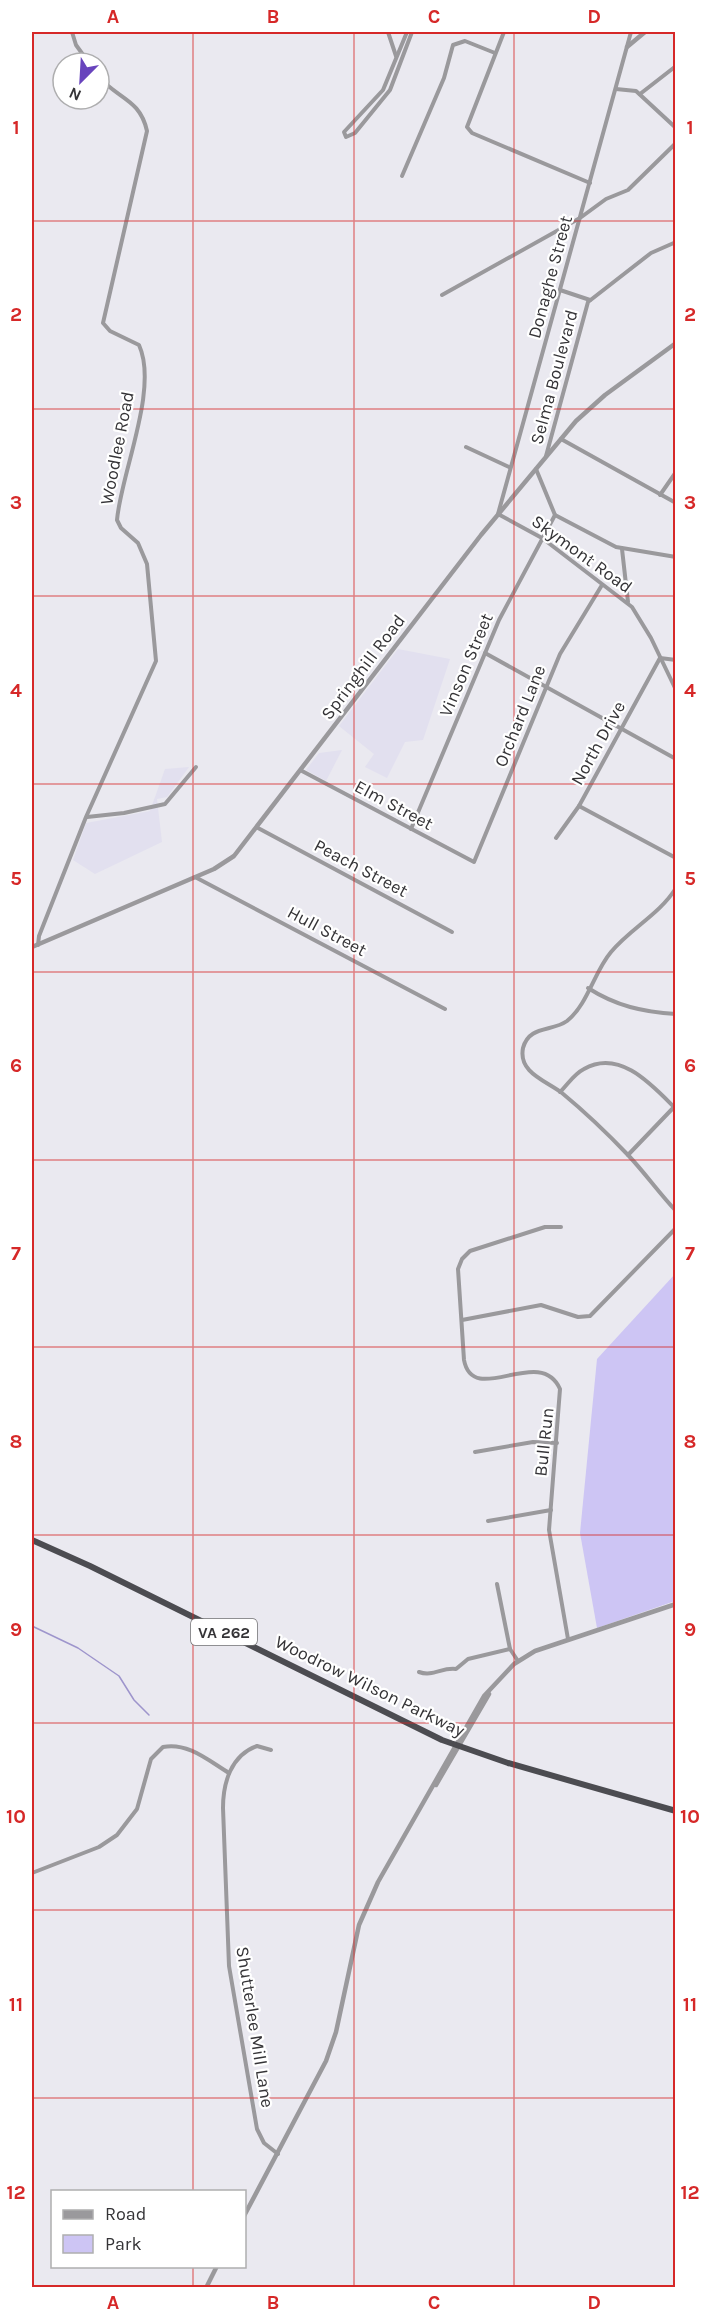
<svg xmlns="http://www.w3.org/2000/svg" width="707" height="2319" viewBox="0 0 707 2319" font-family="Karla,sans-serif">
<rect width="100%" height="100%" fill="#eae9f0"/>
<!-- built -->
<g fill="#e2e0ef">
<path d="M398,649L450,659L423,740L405,742L387,778L365,767L374,754L339,726Z"/>
<path d="M342,750L326,781L306,770L319,753Z"/>
<path d="M189,767L167,797L157,799L162,842L95,874L73,860L86,823L150,811L165,769Z"/>
</g>
<!-- green -->
<path fill="#cdc5f4" d="M675,1274V1601L597,1628L580,1533L597,1359Z"/>
<g fill="none" stroke-linecap="round" stroke-linejoin="round">
<!-- stream -->
<path stroke="#9e95cc" stroke-width="1.5" d="M32,1626L78,1648L119,1676L134,1700L149,1715"/>
<!-- minor -->
<g stroke="#9a999c" stroke-width="4">
<path d="M72,32L76,45L89,63"/>
<path d="M388,32L396,56"/>
<path d="M407,32L383,90L344,132L346,137L355,133L390,90L412,32"/>
<path d="M504,32L467,127L472,133L590,183"/>
<path d="M631,32L498,514L542,538L632,607L651,638L676,690"/>
<path d="M616,89L636,91L676,128"/>
<path d="M640,94L676,66"/>
<path d="M402,176L444,78L453,45L465,41L495,53"/>
<path d="M560,290L590,300"/>
<path d="M442,295L580,218L606,199L628,190L676,143"/>
<path d="M561,439L676,503"/>
<path d="M466,447L509,467"/>
<path d="M546,456L588,302L651,253L676,242"/>
<path d="M536,469L555,515L616,547L676,557"/>
<path d="M660,495L676,472"/>
<path d="M622,549L628,602"/>
<path d="M485,653L676,759"/>
<path d="M302,771L474,862L560,654L602,585"/>
<path d="M579,806L676,858"/>
<path d="M87,817L124,813L165,804L196,767"/>
<path d="M258,828L452,932"/>
<path d="M411,829L499,620L555,515"/>
<path d="M556,838L579,806L660,658L676,660"/>
<path d="M195,877L445,1009"/>
<path d="M676,888C659,915 631,928 611,952C594,972 588,1004 567,1021C552,1032 529,1025 523,1048C518,1073 547,1081 562,1093C585,1112 608,1134 628,1155C645,1173 659,1193 676,1211"/>
<path d="M38,945L39,936L86,817L156,661L147,564L138,543L121,528L117,520C121,473 159,389 139,345L110,331L103,323L147,131C140,99 118,99 99,77"/>
<path d="M588,988C616,1006 643,1012 676,1014"/>
<path d="M560,1092C568,1084 574,1074 584,1069C620,1048 653,1086 676,1109"/>
<path d="M628,1155L675,1106"/>
<path d="M561,1227H545L470,1251L462,1259L458,1269L464,1360C473,1408 540,1344 560,1389L549,1530L568,1639"/>
<path d="M462,1320L541,1305L578,1317L590,1316L676,1228"/>
<path d="M475,1452L533,1442L557,1443"/>
<path d="M488,1521L551,1510"/>
<path d="M497,1584L510,1649L518,1661"/>
<path d="M419,1672C433,1677 442,1667 456,1669L468,1659L510,1649"/>
<path d="M271,1750L257,1746C231,1755 223,1783 223,1808L229,1966L257,2129L264,2143L278,2154"/>
<path d="M32,1873L99,1847L117,1835L137,1809L151,1759L163,1747C188,1742 209,1761 229,1773"/>
</g>
<!-- tertiary -->
<g stroke="#9a999c" stroke-width="4.5">
<path d="M627,47L645,32"/>
<path d="M32,947L214,869L234,856L481,535L576,421L605,395L676,343"/>
<path d="M436,1785L489,1694"/>
<path d="M244,2216L326,2061L336,2032L359,1925L378,1882L484,1696L514,1664L535,1651L676,1604"/>
<path d="M206,2288L217,2266"/>
</g>
<!-- trunk -->
<path stroke="#4c4c51" stroke-width="6" d="M32,1540L90,1566L442,1740L508,1763L676,1811"/>
</g>
<!-- grid -->
<path fill="none" stroke="#d62828" stroke-width="1.5" stroke-opacity="0.55" d="M193,32V2192M354,32V2288M514,32V2288M32,221H676M32,409H676M32,596H676M32,784H676M32,972H676M32,1160H676M32,1347H676M32,1535H676M32,1723H676M32,1910H676M32,2098H676M193,2266V2288"/>
<g text-anchor="middle" stroke-width="4.5" stroke-linejoin="round" paint-order="stroke">
<!-- shield labels -->
<rect fill="#fff" stroke="#727173" stroke-width="1.5" x="191" y="1619" width="66" height="26" rx="4.5"/>
<g font-size="16" font-weight="bold" fill="#353437">
<text x="224" y="1638">VA 262</text>
</g>
<!-- street labels -->
<g font-size="18" fill="#353437" stroke="#fff">
<text transform="translate(550 277) rotate(-75)" y="6">Donaghe Street</text>
<text transform="translate(554 377) rotate(-75)" y="6">Selma Boulevard</text>
<text transform="translate(117 448) rotate(-79)" y="6">Woodlee Road</text>
<text transform="translate(582 554) rotate(36)" y="6">Skymont Road</text>
<text transform="translate(466 665) rotate(-67)" y="6">Vinson Street</text>
<text transform="translate(363 667) rotate(-53)" y="6">Springhill Road</text>
<text transform="translate(520 716) rotate(-68)" y="6">Orchard Lane</text>
<text transform="translate(598 743) rotate(-61)" y="6">North Drive</text>
<text transform="translate(394 805) rotate(28)" y="6">Elm Street</text>
<text transform="translate(361 868) rotate(28)" y="6">Peach Street</text>
<text transform="translate(327 931) rotate(28)" y="6">Hull Street</text>
<text transform="translate(544 1442) rotate(-84)" y="6">Bull Run</text>
<text transform="translate(370 1686) rotate(26)" y="6">Woodrow Wilson Parkway</text>
<text transform="translate(255 2027) rotate(81)" y="6">Shutterlee Mill Lane</text>
</g>
</g>
<!-- border -->
<rect width="707" height="2319" fill="none" stroke="#ffffff" stroke-width="66"/>
<!-- legend -->
<rect x="51" y="2190" width="195" height="78" fill="#ffffff" stroke="#aeaeaf" stroke-width="1.5"/>
<rect x="63" y="2210" width="30" height="9" fill="#9a999c" stroke="#aeaeaf" stroke-width="1.5"/>
<text x="105" y="2220" font-size="18" fill="#353437">Road</text>
<rect x="63" y="2235" width="30" height="18" fill="#cdc5f4" stroke="#aeaeaf" stroke-width="1.5"/>
<text x="105" y="2250" font-size="18" fill="#353437">Park</text>
<!-- north arrow -->
<g transform="translate(81 81) rotate(204)"><circle r="28" fill="#ffffff" stroke="#aeaeaf" stroke-width="1.5"/>
<path d="M0-4.5L10 22L0 15L-10 22Z" fill="#6844bd"/>
<text y="-9" font-size="16" font-weight="bold" text-anchor="middle" fill="#353437">N</text>
</g>
<rect x="33" y="33" width="641" height="2253" fill="none" stroke="#d62828" stroke-width="2"/>
<g font-size="20" text-anchor="middle" font-weight="bold" fill="#d62828">
<text x="113" y="23">A</text>
<text x="273" y="23">B</text>
<text x="434" y="23">C</text>
<text x="594" y="23">D</text>
<text x="16" y="134">1</text>
<text x="690" y="134">1</text>
<text x="16" y="321">2</text>
<text x="690" y="321">2</text>
<text x="16" y="509">3</text>
<text x="690" y="509">3</text>
<text x="16" y="697">4</text>
<text x="690" y="697">4</text>
<text x="16" y="885">5</text>
<text x="690" y="885">5</text>
<text x="16" y="1072">6</text>
<text x="690" y="1072">6</text>
<text x="16" y="1260">7</text>
<text x="690" y="1260">7</text>
<text x="16" y="1448">8</text>
<text x="690" y="1448">8</text>
<text x="16" y="1636">9</text>
<text x="690" y="1636">9</text>
<text x="16" y="1823">10</text>
<text x="690" y="1823">10</text>
<text x="16" y="2011">11</text>
<text x="690" y="2011">11</text>
<text x="16" y="2199">12</text>
<text x="690" y="2199">12</text>
<text x="113" y="2309">A</text>
<text x="273" y="2309">B</text>
<text x="434" y="2309">C</text>
<text x="594" y="2309">D</text>
</g>
</svg>
